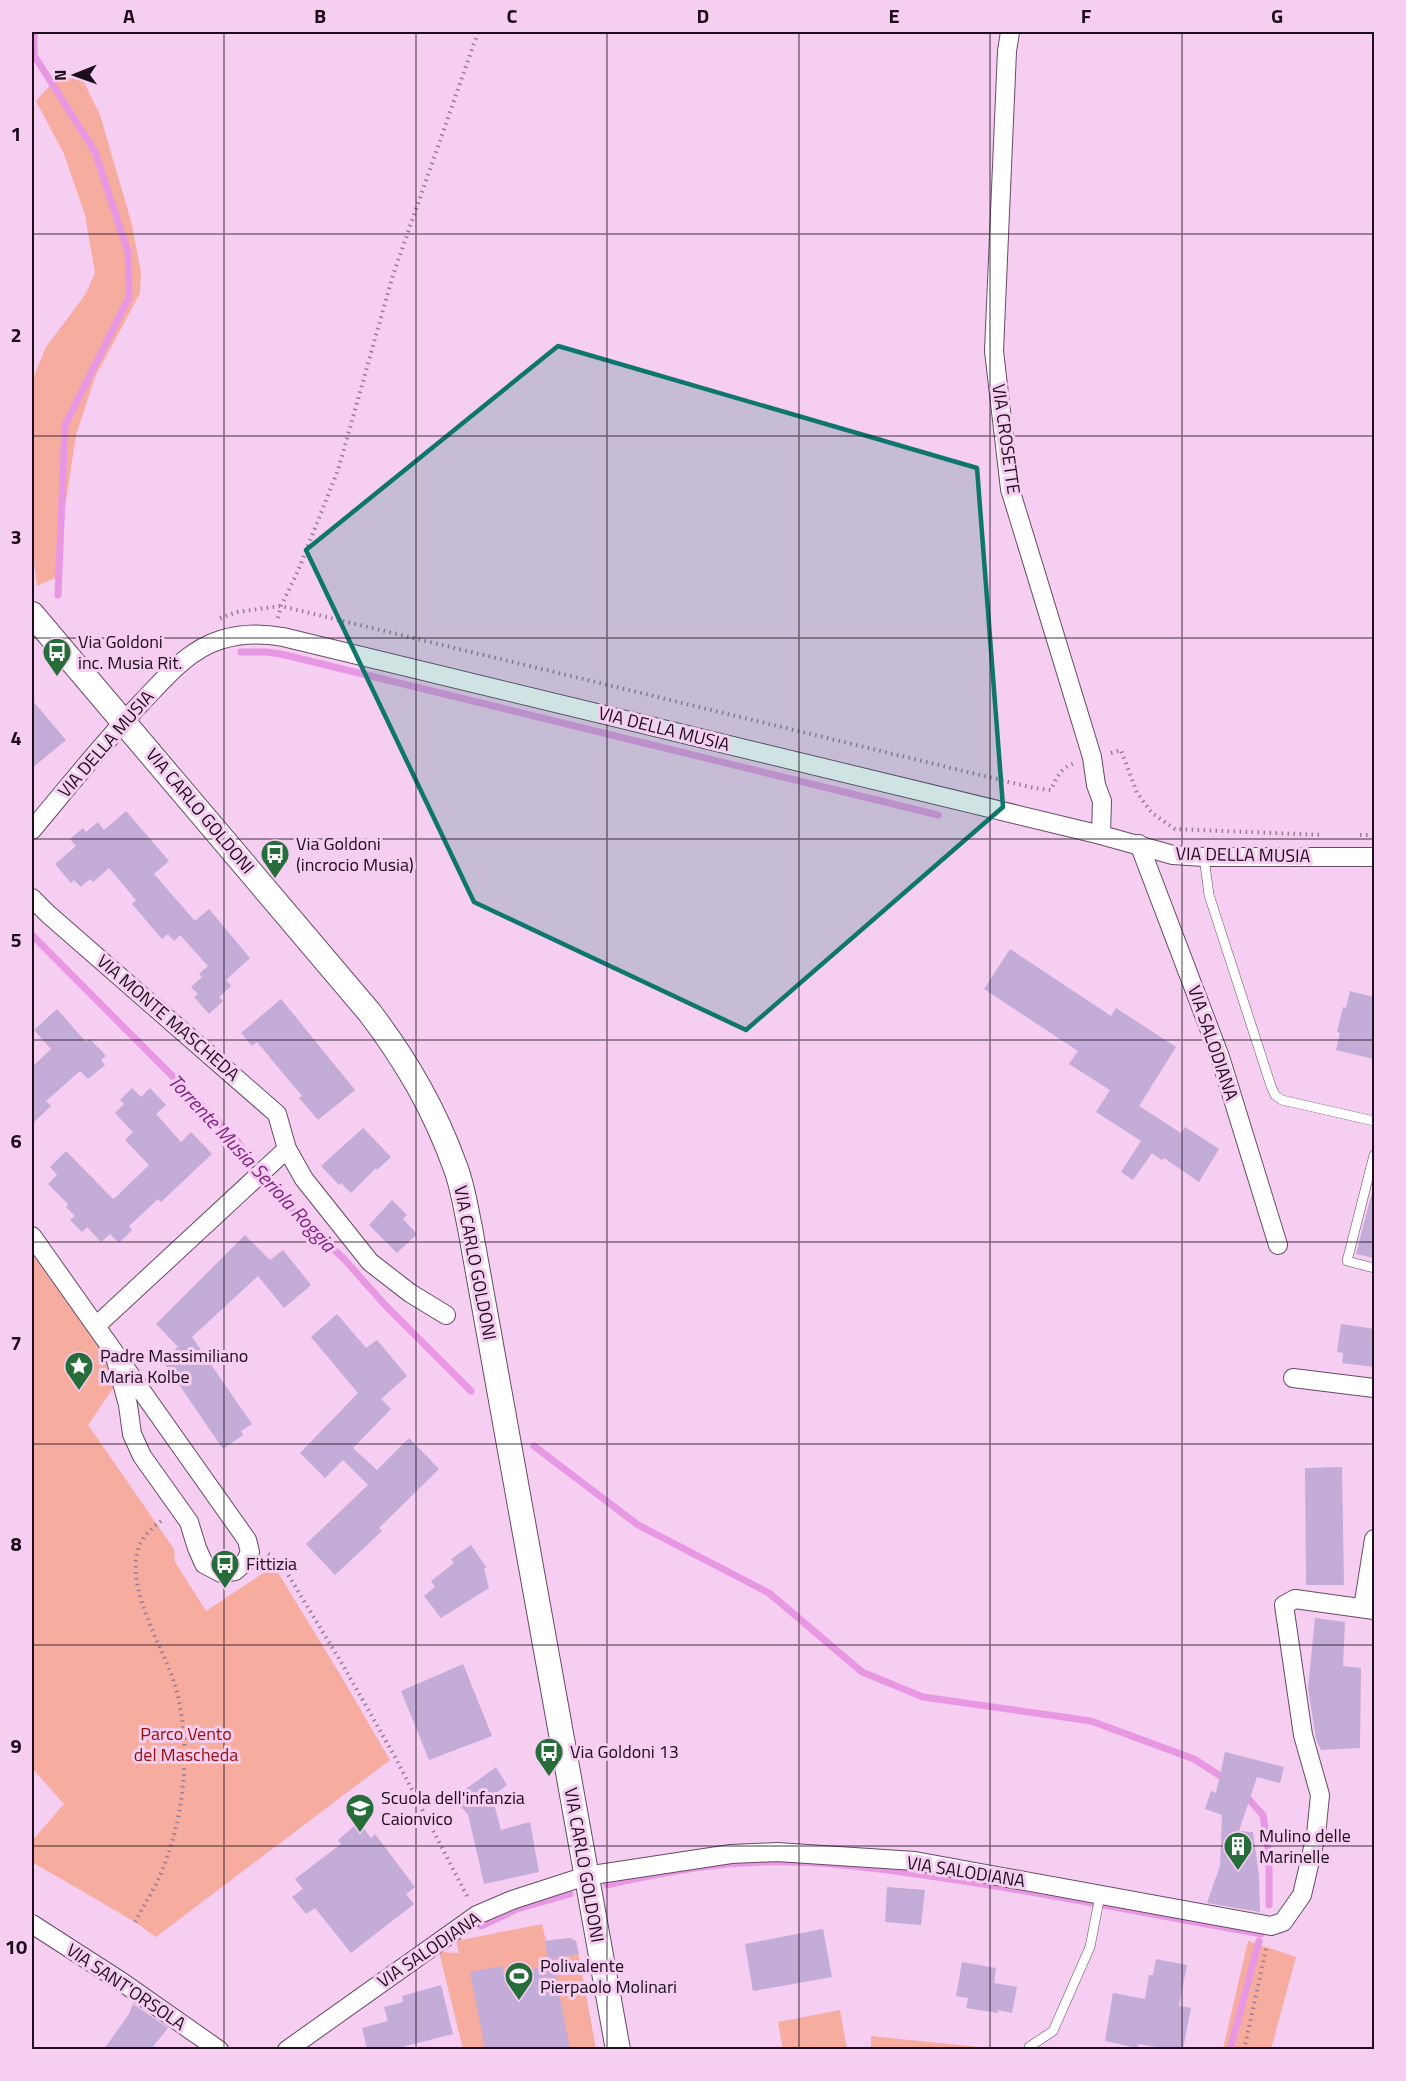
<svg xmlns="http://www.w3.org/2000/svg" width="1406" height="2081" viewBox="0 0 1406 2081" font-family="'Titillium Web',sans-serif">
<rect width="100%" height="100%" fill="#f5cef1"/>
<!-- green -->
<g fill="#f7aca0">
<path d="M82,78L100,115L131,221L141,272L140,293L95,377L76,435L65,507L61,575L37,586L32,545V381L46,347L85,295L95,273L85,215L64,154L36,101L56,79Z"/>
<path d="M32,1249L112,1366L115,1385L88,1425L174,1549L175,1562L206,1611L274,1566L338,1671L390,1760L156,1937L135,1922L32,1862V1841L64,1804L32,1768Z"/>
<path d="M542,1924L546,1941L570,1938L576,1941L596,2049H463L439,1952L459,1953L456,1941Z"/>
<path d="M1248,1941L1296,1957L1271,2049H1223Z"/>
<path d="M840,2010L847,2049H783L778,2022Z"/>
<path d="M871,2036L997,2049H871Z"/>
</g>
<g fill="none" stroke-linecap="round" stroke-linejoin="round">
<!-- stream -->
<g stroke="#e898e3" stroke-width="7">
<path d="M34,32V55L95,152L128,252L129,297L65,425L58,595"/>
<path d="M241,652H266L281,654L938,815"/>
<path d="M32,935L238,1142L264,1183L345,1260L385,1305L471,1391"/>
<path d="M534,1446L638,1525L769,1593L862,1672L923,1697L1091,1721L1194,1759L1225,1779"/>
<path d="M1243,1793L1263,1815L1269,1858V1905"/>
<path d="M607,1885C665,1872 727,1860 787,1862C855,1863 922,1875 989,1885C1080,1900 1171,1918 1261,1934"/>
<path d="M481,1926L517,1909L570,1894"/>
<path d="M1230,2050L1259,1941"/>
</g>
</g>
<!-- building -->
<g fill="#c3acd7">
<path d="M32,700L66,740L32,768Z"/>
<path d="M126,811L169,861L154,874L195,921L209,909L250,958L226,980L231,986L219,997L223,1001L209,1014L194,997L198,994L191,987L202,977L199,974L208,966L180,935L174,941L168,934L162,939L132,904L136,900L109,868L93,882L90,879L81,887L74,880L71,883L55,864L76,846L70,839L83,828L86,832L98,822L104,830Z"/>
<path d="M1010,949L1111,1016L1116,1008L1176,1047L1139,1106L1181,1133L1185,1127L1219,1149L1199,1182L1164,1158L1162,1160L1152,1153L1133,1180L1121,1172L1141,1141L1096,1112L1110,1090L1069,1064L1078,1051L984,989Z"/>
<path d="M1350,991L1374,997V1059L1336,1050L1340,1033L1337,1032L1343,1007L1346,1008Z"/>
<path d="M281,999L355,1090L318,1120L299,1098L302,1096L257,1042L252,1046L241,1033Z"/>
<path d="M57,1009L86,1042L90,1039L106,1056L101,1060L105,1065L88,1079L80,1071L46,1101L51,1106L32,1124V1067L51,1049L34,1030Z"/>
<path d="M132,1088L141,1097L150,1088L166,1105L156,1114L181,1142L191,1132L212,1154L161,1202L158,1199L129,1226L132,1230L119,1243L110,1234L101,1242L87,1227L82,1232L70,1220L75,1216L66,1207L68,1204L48,1184L57,1175L50,1167L66,1151L113,1199L117,1196L149,1165L125,1140L133,1132L115,1113L124,1104L120,1100Z"/>
<path d="M363,1128L391,1157L377,1170L376,1168L351,1193L341,1183L339,1185L321,1166Z"/>
<path d="M1371,1196H1374V1258L1356,1254Z"/>
<path d="M392,1200L407,1215L403,1219L417,1234L397,1253L369,1225Z"/>
<path d="M245,1235L270,1260L283,1250L311,1285L284,1308L258,1276L192,1337L252,1424L241,1431L243,1435L223,1449L165,1364L176,1356L173,1351L178,1347L156,1324Z"/>
<path d="M337,1314L366,1348L377,1340L407,1376L381,1399L391,1409L353,1448L377,1470L409,1438L439,1469L379,1528L382,1531L335,1575L306,1544L368,1485L343,1460L325,1478L300,1453L358,1393L311,1337Z"/>
<path d="M1341,1324L1374,1329V1367L1342,1363L1343,1353L1337,1352Z"/>
<path d="M1342,1467L1344,1585H1306L1305,1468Z"/>
<path d="M471,1545L486,1567L484,1569L489,1588L441,1618L424,1596L435,1587L431,1581L454,1563L451,1559Z"/>
<path d="M1315,1618L1345,1622L1343,1666L1361,1668L1360,1748L1321,1750L1316,1739L1308,1688Z"/>
<path d="M463,1664L492,1736L429,1760L401,1691Z"/>
<path d="M1225,1752L1284,1767L1280,1783L1257,1777L1239,1831L1253,1832L1259,1875L1260,1912L1207,1903L1220,1866L1222,1815L1205,1809L1211,1791L1216,1793Z"/>
<path d="M496,1767L507,1785L492,1796L501,1830L530,1822L539,1872L484,1884L468,1814L452,1799Z"/>
<path d="M359,1822L371,1838L375,1834L415,1887L406,1894L414,1904L351,1953L315,1908L306,1914L292,1897L303,1889L295,1879L341,1844L338,1840Z"/>
<path d="M887,1887L925,1890L921,1925L885,1922Z"/>
<path d="M823,1929L832,1977L753,1991L745,1944Z"/>
<path d="M570,1938L576,1941L579,1954L548,1960L545,1941Z"/>
<path d="M1156,1959L1187,1965L1179,2006L1191,2008L1183,2049H1168L1138,2044L1137,2048L1105,2041L1113,1993L1145,1999L1149,1975H1153Z"/>
<path d="M962,1962L996,1968L994,1983L1017,1987L1012,2013L998,2010V2013L966,2008L968,1998L956,1996Z"/>
<path d="M554,1965L570,2049H485L470,1972L502,1966L504,1974Z"/>
<path d="M441,1985L453,2034L394,2049H367L362,2028L388,2021L384,2007L403,2002L402,1996Z"/>
<path d="M133,2004L168,2028L151,2049H104L129,2014Z"/>
</g>
<g fill="none" stroke-linecap="round" stroke-linejoin="round">
<!-- lane casing -->
<g stroke="#6a4968" stroke-width="10">
<g id="lane">
<path d="M1204,857L1209,895L1271,1086L1275,1095L1282,1100L1374,1121"/>
<path d="M1374,1155L1347,1261L1374,1268"/>
<path d="M1029,2047L1053,2031L1090,1947L1100,1895"/>
</g>
</g>
<!-- street casing -->
<g stroke="#6a4968" stroke-width="20">
<g id="street">
<path d="M1010,32L1007,51L994,351L1010,489L1092,757L1096,785L1102,801L1101,835"/>
<path d="M32,830C68,787 103,743 142,702C165,678 188,650 220,640C241,633 261,633 283,637L1101,835L1173,855L1204,857H1374"/>
<path d="M1139,844L1220,1057L1278,1245"/>
<path d="M32,898L48,914L277,1114L287,1149L304,1179L370,1262L410,1293L446,1315"/>
<path d="M32,1236L247,1540L250,1552L245,1562L235,1571L221,1573L204,1564L197,1548L189,1522L142,1456L132,1434L128,1405L114,1353"/>
<path d="M96,1326L287,1149"/>
<path d="M1293,1378L1374,1388"/>
<path d="M1363,1608L1374,1539"/>
<path d="M32,1924L122,1982L219,2050"/>
<path d="M287,2050L477,1915L512,1900L586,1876L731,1854L777,1852L915,1861L1271,1926L1283,1922L1302,1895L1316,1835L1320,1795L1303,1735L1284,1605L1295,1599L1374,1610"/>
</g>
</g>
<!-- secondary casing -->
<g stroke="#6a4968" stroke-width="26">
<path id="secondary" d="M32,614L370,1013C407,1062 435,1110 456,1169C463,1188 466,1209 470,1228L618,2050"/>
</g>
<!-- path -->
<g stroke="#997c96" stroke-width="4" stroke-dasharray="1.5 4.5" stroke-linecap="butt">
<path d="M220,618L237,612L281,606L1034,788L1051,790C1057,777 1060,768 1075,763"/>
<path d="M278,618L281,606L298,571L338,470L393,275L478,32"/>
<path d="M1111,753L1121,750L1137,793L1152,813L1175,829L1323,835"/>
<path d="M1360,835H1374"/>
<path d="M268,1554L281,1563L344,1667L395,1757L468,1898"/>
<path d="M135,1922C142,1909 150,1896 157,1882C178,1837 187,1784 184,1735C182,1718 180,1701 175,1685C163,1647 126,1590 138,1550C141,1537 153,1527 164,1519"/>
<path d="M1244,2050L1267,1945"/>
</g>
<!-- lane -->
<use href="#lane" stroke="#fff" stroke-width="9"/>
<!-- street -->
<use href="#street" stroke="#fff" stroke-width="18"/>
<!-- secondary -->
<use href="#secondary" stroke="#fff" stroke-width="24"/>
</g>
<!-- marked area -->
<path fill="#0f766e" fill-opacity="0.2" stroke="#0f766e" stroke-width="4.5" stroke-linejoin="round" d="M558,346L977,468L1003,807L746,1030L474,902L306,550Z"/>
<!-- grid -->
<path fill="none" stroke="#1c0e1b" stroke-width="1.5" stroke-opacity="0.55" d="M224,32V2050M416,32V2050M607,32V2050M799,32V2050M990,32V2050M1182,32V2050M32,234H1374M32,436H1374M32,638H1374M32,839H1374M32,1040H1374M32,1242H1374M32,1444H1374M32,1645H1374M32,1846H1374"/>
<!-- icons -->
<defs>
<g id="bus-pin" transform="scale(1.5)"><path d="M0 17L-7.5 6A9.5 9.5 0 1 1 7.5 6Z" fill="#276d39" stroke="#f5cef1"/><path d="M-5-6H5V4H4V6H2V4H-2V6H-4V4H-5ZM-3.5-4V0h7V-4ZM-3.5 1.2v1.5H-2V1.2ZM2 1.2v1.5H3.5V1.2Z" fill="#fff"/></g>
<g id="sight-pin" transform="scale(1.5)"><path d="M0 17L-7.5 6A9.5 9.5 0 1 1 7.5 6Z" fill="#276d39" stroke="#f5cef1"/><path d="M0-6L1.8-2.2L6-1.7L2.9 1.2L3.7 5.4L0 3.3L-3.7 5.4L-2.9 1.2L-6-1.7L-1.8-2.2Z" fill="#fff"/></g>
<g id="school-pin" transform="scale(1.5)"><path d="M0 17L-7.5 6A9.5 9.5 0 1 1 7.5 6Z" fill="#276d39" stroke="#f5cef1"/><path d="M0-5L7-2L0 1L-7-2ZM-4 1L0 2.5L4 1V4Q0 6-4 4Z" fill="#fff"/></g>
<g id="building-pin" transform="scale(1.5)"><path d="M0 17L-7.5 6A9.5 9.5 0 1 1 7.5 6Z" fill="#276d39" stroke="#f5cef1"/><path d="M-4-6H4V6H1V3H-1V6H-4ZM-2.5-4.3h1.7v1.8h-1.7ZM.8-4.3h1.7v1.8H.8ZM-2.5-1h1.7V.8h-1.7ZM.8-1h1.7V.8H.8Z" fill="#fff"/></g>
<g id="stadium-pin" transform="scale(1.5)"><path d="M0 17L-7.5 6A9.5 9.5 0 1 1 7.5 6Z" fill="#276d39" stroke="#f5cef1"/><path d="M0-5a6.5 5 0 1 0 0 10a6.5 5 0 1 0 0-10ZM-3.5-1.8h7v3.6h-7Z" fill="#fff"/></g>
</defs>
<g fill-rule="evenodd">
<use href="#bus-pin" x="57" y="652"/>
<use href="#bus-pin" x="275" y="854"/>
<use href="#sight-pin" x="79" y="1366"/>
<use href="#bus-pin" x="225" y="1564"/>
<use href="#bus-pin" x="549" y="1752"/>
<use href="#school-pin" x="360" y="1808"/>
<use href="#building-pin" x="1238" y="1846"/>
<use href="#stadium-pin" x="519" y="1976"/>
</g>
<g text-anchor="middle" stroke-width="6" stroke-linejoin="round" paint-order="stroke">
<!-- street labels -->
<g font-size="18" fill="#1c0e1b" stroke="#f5cef1">
<text transform="translate(1006 439) rotate(82)" y="6">VIA CROSETTE</text>
<text transform="translate(664 729) rotate(14)" y="6">VIA DELLA MUSIA</text>
<text transform="translate(106 744) rotate(-49)" y="6">VIA DELLA MUSIA</text>
<text transform="translate(200 811) rotate(50)" y="6">VIA CARLO GOLDONI</text>
<text transform="translate(1243 855) rotate(1)" y="6">VIA DELLA MUSIA</text>
<text transform="translate(168 1018) rotate(41)" y="6">VIA MONTE MASCHEDA</text>
<text transform="translate(1213 1043) rotate(71)" y="6">VIA SALODIANA</text>
<text transform="translate(475 1263) rotate(79)" y="6">VIA CARLO GOLDONI</text>
<text transform="translate(584 1865) rotate(80)" y="6">VIA CARLO GOLDONI</text>
<text transform="translate(966 1872) rotate(9)" y="6">VIA SALODIANA</text>
<text transform="translate(429 1950) rotate(-34)" y="6">VIA SALODIANA</text>
<text transform="translate(126 1987) rotate(34)" y="6">VIA SANT'ORSOLA</text>
</g>
<!-- poi labels -->
<g font-size="18" fill="#1c0e1b" stroke="#f5cef1" text-anchor="start">
<text x="78" y="648">Via Goldoni<tspan x="78" dy="21">inc. Musia Rit.</tspan></text>
<text x="296" y="850">Via Goldoni<tspan x="296" dy="21">(incrocio Musia)</tspan></text>
<text x="100" y="1362">Padre Massimiliano<tspan x="100" dy="21">Maria Kolbe</tspan></text>
<text x="246" y="1570">Fittizia</text>
<text x="570" y="1758">Via Goldoni 13</text>
<text x="381" y="1804">Scuola dell'infanzia<tspan x="381" dy="21">Caionvico</tspan></text>
<text x="1259" y="1842">Mulino delle<tspan x="1259" dy="21">Marinelle</tspan></text>
<text x="540" y="1972">Polivalente<tspan x="540" dy="21">Pierpaolo Molinari</tspan></text>
</g>
<!-- park labels -->
<g font-size="18" fill="#950e0a" stroke="#f5cef1">
<text x="186" y="1740">Parco Vento<tspan x="186" dy="21">del Mascheda</tspan></text>
</g>
<!-- water labels -->
<g font-size="20" font-style="italic" fill="#832682" stroke="#f5cef1">
<text transform="translate(252 1163) rotate(47)" y="7">Torrente Musia Seriola Roggia</text>
</g>
</g>
<!-- border -->
<rect width="1406" height="2081" fill="none" stroke="#f5cef1" stroke-width="66"/>
<!-- north arrow -->
<g transform="translate(75 75) rotate(269)" stroke="#f5cef1" stroke-width="4.5" paint-order="stroke">
<path d="M0-4.5L10 22L0 15L-10 22Z" fill="#1c0e1b"/>
<text y="-9" font-size="16" font-weight="bold" text-anchor="middle" fill="#1c0e1b">N</text>
</g>
<rect x="33" y="33" width="1340" height="2015" fill="none" stroke="#1c0e1b" stroke-width="2"/>
<g font-size="20" text-anchor="middle" font-weight="bold" fill="#1c0e1b">
<text x="129" y="23">A</text>
<text x="320" y="23">B</text>
<text x="512" y="23">C</text>
<text x="703" y="23">D</text>
<text x="894" y="23">E</text>
<text x="1086" y="23">F</text>
<text x="1277" y="23">G</text>
<text x="16" y="141">1</text>
<text x="16" y="342">2</text>
<text x="16" y="544">3</text>
<text x="16" y="745">4</text>
<text x="16" y="947">5</text>
<text x="16" y="1148">6</text>
<text x="16" y="1350">7</text>
<text x="16" y="1551">8</text>
<text x="16" y="1753">9</text>
<text x="16" y="1954">10</text>
</g>
</svg>
